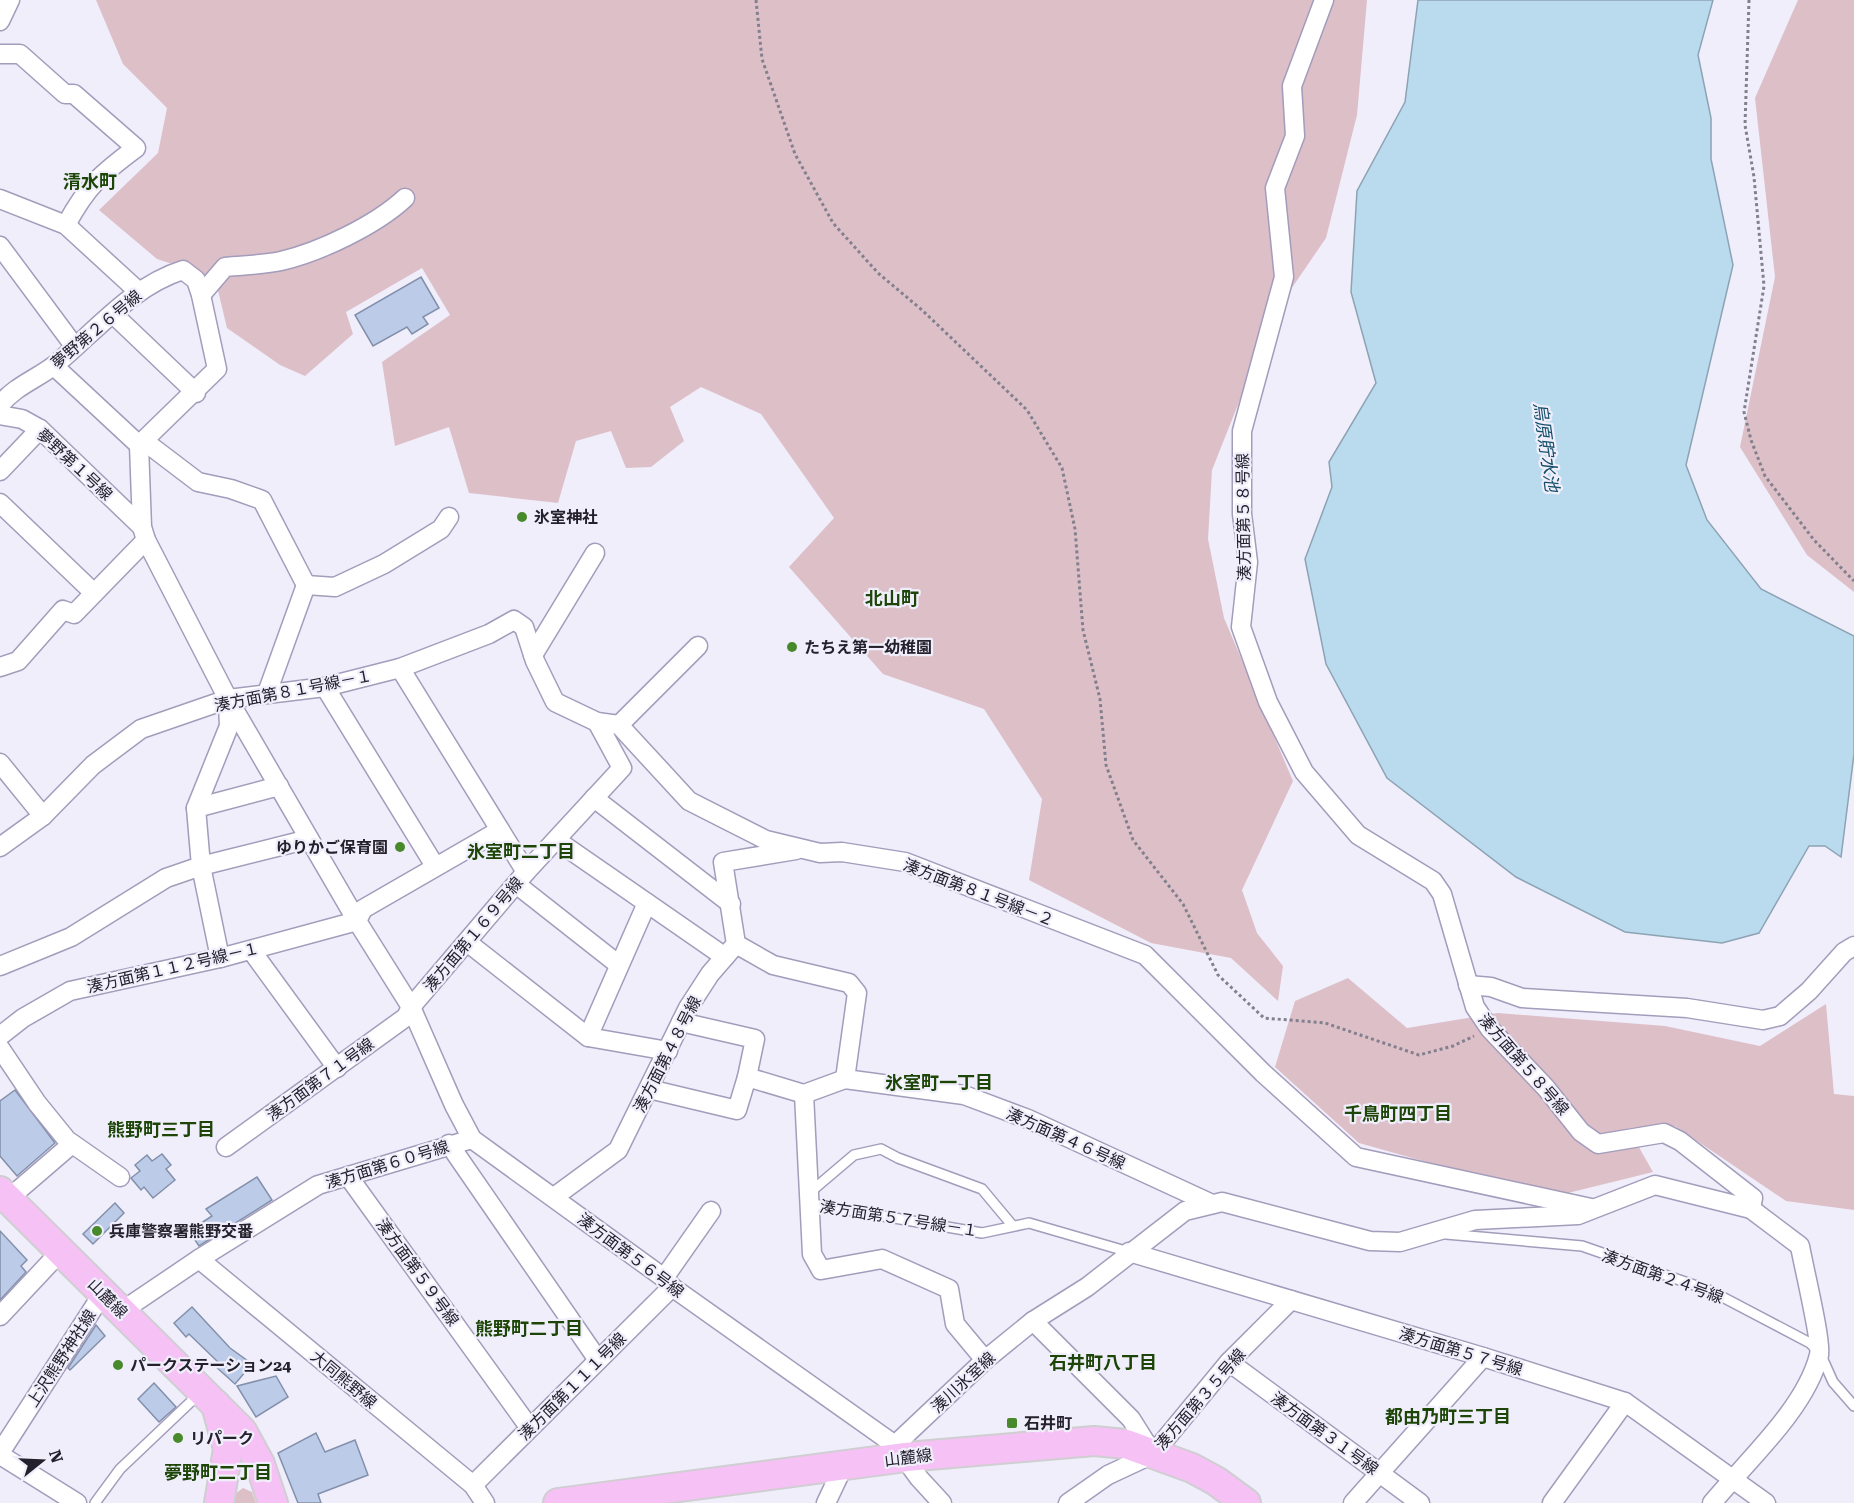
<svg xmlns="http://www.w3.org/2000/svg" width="1854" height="1503" viewBox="0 0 1854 1503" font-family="'Roboto Serif','Noto Sans JP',serif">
<rect width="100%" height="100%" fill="#f0eefb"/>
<!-- green -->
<g fill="#ddbfc8">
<path d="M96,0H1367L1357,115L1326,238L1274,314L1212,470L1208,539L1224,618L1293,781L1242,890L1257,933L1283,966L1278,1001L1231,958L1151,943L1029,880L1042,799L984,709L883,674L789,567L834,518L761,414L701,387L670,407L684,441L651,467L626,468L611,431L576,441L558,503L469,493L449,427L395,446L382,362L450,315L422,268L346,312L353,334L305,376L280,365L227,328L215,278L157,259L99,210L158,153L167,108L123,64Z"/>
<path d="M1798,0H1854V592L1807,555L1740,447L1775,277L1755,98Z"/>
<path d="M1348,978L1407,1028L1498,1013L1665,1026L1760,1046L1826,1004L1834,1094L1854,1096V1210L1786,1201L1675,1126L1628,1128L1653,1172L1568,1193L1430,1163L1359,1143L1275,1067L1295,1001Z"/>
<path d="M243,1488L252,1492L256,1503H232L235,1494Z"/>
</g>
<!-- water -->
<path fill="#badbee" stroke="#8da3b4" stroke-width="1.5" d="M1418,0H1713L1698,55L1711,118V159L1733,265L1686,465L1707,520L1761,589L1854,636V754L1841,857L1825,846H1809L1759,933L1722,943L1625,932L1516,877L1387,778L1326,664L1305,559L1332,487L1329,462L1376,383L1351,292L1357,191L1405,102Z"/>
<!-- building -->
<g fill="#bccbe8" stroke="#8290ab" stroke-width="1.5">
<path d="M421,277L439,308L423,317L428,324L412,334L407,327L373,346L355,315Z"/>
<path d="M15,1090L55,1143L17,1176L0,1156V1101Z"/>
<path d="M162,1154L171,1165L166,1169L175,1180L153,1198L144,1187L141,1190L131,1178L140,1171L135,1165L147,1155L152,1161Z"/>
<path d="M257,1177L272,1200L199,1246L189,1231L212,1216L206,1209Z"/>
<path d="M115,1203L124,1213L93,1244L83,1234Z"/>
<path d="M0,1231L27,1260L21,1266L26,1272L0,1300Z"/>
<path d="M192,1307L230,1348L252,1364L235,1384L215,1366L218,1362L189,1334L186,1337L174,1323Z"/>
<path d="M96,1325L105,1336L70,1370L68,1368Z"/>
<path d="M276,1376L288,1397L256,1417L237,1386Z"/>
<path d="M154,1383L176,1407L159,1422L138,1399Z"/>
<path d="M316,1433L325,1452L355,1440L368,1475L318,1494L321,1503H298L278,1453Z"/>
</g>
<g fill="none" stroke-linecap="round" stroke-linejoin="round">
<!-- lane casing -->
<g stroke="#a39cbb" stroke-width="12">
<g id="lane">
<path d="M808,1194L854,1155L881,1149L898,1158L982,1189L1012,1225"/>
<path d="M807,1203L982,1233L1029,1223L1129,1252"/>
<path d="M1446,1234L1582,1246L1711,1291L1810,1343L1820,1353L1833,1382L1854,1406"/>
<path d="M95,1503L120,1469L200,1393"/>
</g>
</g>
<!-- street casing -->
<g stroke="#a39cbb" stroke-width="21">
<g id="street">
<path d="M0,21L10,0"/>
<path d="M0,54H20L65,94H74L136,148C101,174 87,186 66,225"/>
<path d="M0,199L66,225L139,292"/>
<path d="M0,246L75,347"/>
<path d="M201,295L225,267C243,265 263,265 281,261C320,252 376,225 405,198"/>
<path d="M113,314L196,393"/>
<path d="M54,366L139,445"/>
<path d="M0,405C15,386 37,379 56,364C96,331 132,286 183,270L196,280L201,295L217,369L139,445L142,527L146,540L228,699L357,921L411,1007L454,1105L472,1139L664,1278L672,1287L895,1445L919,1478L942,1503"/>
<path d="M0,415L22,419L40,429L142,527"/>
<path d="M144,441L198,482L231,489L262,500L306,585"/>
<path d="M0,471L40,429"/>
<path d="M0,503L94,593"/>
<path d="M306,585L335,587L384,564L441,529L449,517"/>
<path d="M533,655L595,553"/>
<path d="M0,667L18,661L63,610L74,614L146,540"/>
<path d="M400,668L526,872"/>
<path d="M325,687L435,866"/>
<path d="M267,693L306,585"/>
<path d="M619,725L698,646"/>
<path d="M0,763L43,816"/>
<path d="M594,798L731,904"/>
<path d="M196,808L279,786"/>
<path d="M556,840L725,957"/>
<path d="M0,847L43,816L93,765L141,729L228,699L325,687L400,668L489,634L514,620L524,627L535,661L555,702L597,722L619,725L689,801L766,840L820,853L842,852L905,862L1145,955L1263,1073L1356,1157L1591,1208"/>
<path d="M516,884L619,965"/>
<path d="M467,942L588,1037L668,1051"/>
<path d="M736,944L773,965L849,983L857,993L845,1079"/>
<path d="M251,950L337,1068"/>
<path d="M220,958L201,866L196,808L229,726L228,704"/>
<path d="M0,966L71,937L166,878L201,866L309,839"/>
<path d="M1468,985L1491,987L1522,998L1687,1008L1763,1020L1780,1016L1809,991L1844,952L1854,946"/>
<path d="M681,1022L755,1039L747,1077L804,1094L845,1079L964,1095L1028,1119L1212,1204"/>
<path d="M0,1036L23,1018L70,991L220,958L357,921L363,909L500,830"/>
<path d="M588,1037L647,903"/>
<path d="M0,1048L37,1103L67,1140L120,1177"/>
<path d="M649,1089L737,1110L747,1077"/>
<path d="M804,1094L812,1254L821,1270L882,1259L949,1289L955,1324L985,1360"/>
<path d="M449,1144L598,1360"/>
<path d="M226,1147L406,1017L411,1007L526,872L622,768L597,722"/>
<path d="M348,1176L529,1427"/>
<path d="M554,1197L618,1150L688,1008L710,974L736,944L723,862L796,850"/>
<path d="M8,1199L72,1144"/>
<path d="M1129,1252L1483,1357L1625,1402L1766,1503"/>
<path d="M199,1259L473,1485L485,1503"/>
<path d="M664,1278L711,1211"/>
<path d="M122,1311L199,1259L318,1185L472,1139"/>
<path d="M0,1316L61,1251"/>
<path d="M1033,1321L1131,1419L1153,1454"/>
<path d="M1229,1362L1420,1503"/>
<path d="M895,1445L985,1360L1033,1321L1087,1287L1185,1211L1222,1202L1370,1241L1400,1242L1475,1220L1578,1215L1655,1185L1751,1209L1753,1198L1680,1141L1664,1133L1598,1144L1581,1132L1546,1088L1490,1029L1475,1007L1442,894L1433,881L1358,835L1304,772L1268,702L1241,627L1248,562L1242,514V431L1284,277L1275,188L1295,136L1292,86L1324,0"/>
<path d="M0,1453L103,1293"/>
<path d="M0,1455L77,1503"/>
<path d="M473,1485L672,1287"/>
<path d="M826,1503L844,1465"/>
<path d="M1068,1503L1108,1475L1153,1454L1229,1362L1291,1300"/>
<path d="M1353,1503L1483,1357"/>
<path d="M1552,1503L1625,1402"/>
<path d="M1712,1503C1747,1461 1806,1408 1819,1355C1822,1342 1803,1264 1800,1246L1751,1209"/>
</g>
</g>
<!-- primary casing -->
<g stroke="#cfced1" stroke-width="32">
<g id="primary">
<path d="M0,1191L242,1431L260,1464L273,1503"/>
<path d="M216,1405L228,1449L219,1503"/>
<path d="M558,1503L906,1457L1094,1441L1126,1444L1192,1468L1216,1481L1246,1503"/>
</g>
</g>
<!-- path -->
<g stroke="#83808d" stroke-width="3" stroke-dasharray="3 3" stroke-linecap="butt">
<path d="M756,0L762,59L795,154L833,223L878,273L922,310L1027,410L1062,468L1075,529L1083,630L1100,699L1106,765L1133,840L1183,904L1218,975L1264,1018L1325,1023L1419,1055L1453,1046L1474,1036"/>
<path d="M1749,0L1745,125L1754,177L1764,286L1744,412L1751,440L1765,476L1814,540L1854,581"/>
</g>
<!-- lane -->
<use href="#lane" stroke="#fff" stroke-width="9"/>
<!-- street -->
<use href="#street" stroke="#fff" stroke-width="18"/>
<!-- primary -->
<use href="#primary" stroke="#f6c1f5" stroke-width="28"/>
</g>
<!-- markers -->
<g fill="#47892b" stroke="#f0eefb" stroke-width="2">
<circle cx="522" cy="517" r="6"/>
<circle cx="792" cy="647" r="6"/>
<circle cx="400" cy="847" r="6"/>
<circle cx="97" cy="1231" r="6"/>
<circle cx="118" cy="1365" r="6"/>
<rect x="1006" y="1417" width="12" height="12" rx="3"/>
<circle cx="178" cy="1438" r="6"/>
</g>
<g text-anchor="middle" stroke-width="4.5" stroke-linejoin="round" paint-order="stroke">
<!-- street labels -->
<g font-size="16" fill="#24212d" stroke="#f0eefb">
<text transform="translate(96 329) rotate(-40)" y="6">夢野第２６号線</text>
<text transform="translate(75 464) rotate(43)" y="6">夢野第１号線</text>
<text transform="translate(1243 517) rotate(-91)" y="6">湊方面第５８号線</text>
<text transform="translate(293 690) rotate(-11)" y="6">湊方面第８１号線－１</text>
<text transform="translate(979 892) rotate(21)" y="6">湊方面第８１号線－２</text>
<text transform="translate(473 934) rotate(-50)" y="6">湊方面第１６９号線</text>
<text transform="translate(173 967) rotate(-13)" y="6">湊方面第１１２号線－１</text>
<text transform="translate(667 1054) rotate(-63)" y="6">湊方面第４８号線</text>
<text transform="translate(1524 1064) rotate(49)" y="6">湊方面第５８号線</text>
<text transform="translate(320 1079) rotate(-36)" y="6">湊方面第７１号線</text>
<text transform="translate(1066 1138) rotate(24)" y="6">湊方面第４６号線</text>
<text transform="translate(387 1164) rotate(-17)" y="6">湊方面第６０号線</text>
<text transform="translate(899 1218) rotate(9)" y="6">湊方面第５７号線－１</text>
<text transform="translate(631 1255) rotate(37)" y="6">湊方面第５６号線</text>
<text transform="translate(418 1272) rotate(54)" y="6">湊方面第５９号線</text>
<text transform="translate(1663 1276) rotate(20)" y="6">湊方面第２４号線</text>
<text transform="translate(108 1298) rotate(45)" y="6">山麓線</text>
<text transform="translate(1461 1351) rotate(17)" y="6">湊方面第５７号線</text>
<text transform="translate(61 1358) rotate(-57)" y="6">上沢熊野神社線</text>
<text transform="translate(344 1379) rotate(40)" y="6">大同熊野線</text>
<text transform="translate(963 1382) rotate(-43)" y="6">湊川氷室線</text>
<text transform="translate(572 1386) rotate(-45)" y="6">湊方面第１１１号線</text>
<text transform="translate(1200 1399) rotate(-49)" y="6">湊方面第３５号線</text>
<text transform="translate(1325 1433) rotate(36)" y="6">湊方面第３１号線</text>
<text transform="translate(908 1457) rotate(-7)" y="6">山麓線</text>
</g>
<!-- poi labels -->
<g font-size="16" font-weight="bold" fill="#24212d" stroke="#f0eefb" text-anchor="start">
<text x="534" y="523">氷室神社</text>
<text x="804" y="653">たちえ第一幼稚園</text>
<text x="388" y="853" text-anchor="end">ゆりかご保育園</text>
<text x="109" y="1237">兵庫警察署熊野交番</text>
<text x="130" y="1371">パークステーション24</text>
<text x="1024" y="1429">石井町</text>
<text x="190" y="1444">リパーク</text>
</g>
<!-- neighbourhood labels -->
<g font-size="18" font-weight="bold" fill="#1c4507" stroke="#f0eefb">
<text x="90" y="188">清水町</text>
<text x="892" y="605">北山町</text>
<text x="521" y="858">氷室町二丁目</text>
<text x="939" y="1089">氷室町一丁目</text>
<text x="1398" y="1120">千鳥町四丁目</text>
<text x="161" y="1136">熊野町三丁目</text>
<text x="529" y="1335">熊野町二丁目</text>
<text x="1103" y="1369">石井町八丁目</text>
<text x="1448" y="1423">都由乃町三丁目</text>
<text x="218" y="1479">夢野町二丁目</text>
</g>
<!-- water labels -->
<g font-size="18" font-style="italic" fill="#134f69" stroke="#f0eefb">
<text transform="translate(1546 447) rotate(82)" y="6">烏原貯水池</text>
</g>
</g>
<!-- north arrow -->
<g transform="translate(42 1461) rotate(72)" stroke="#f0eefb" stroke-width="4.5" paint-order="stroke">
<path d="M0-4.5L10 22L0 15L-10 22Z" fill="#24212d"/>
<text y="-9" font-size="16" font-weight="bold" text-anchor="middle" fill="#24212d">N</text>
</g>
</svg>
